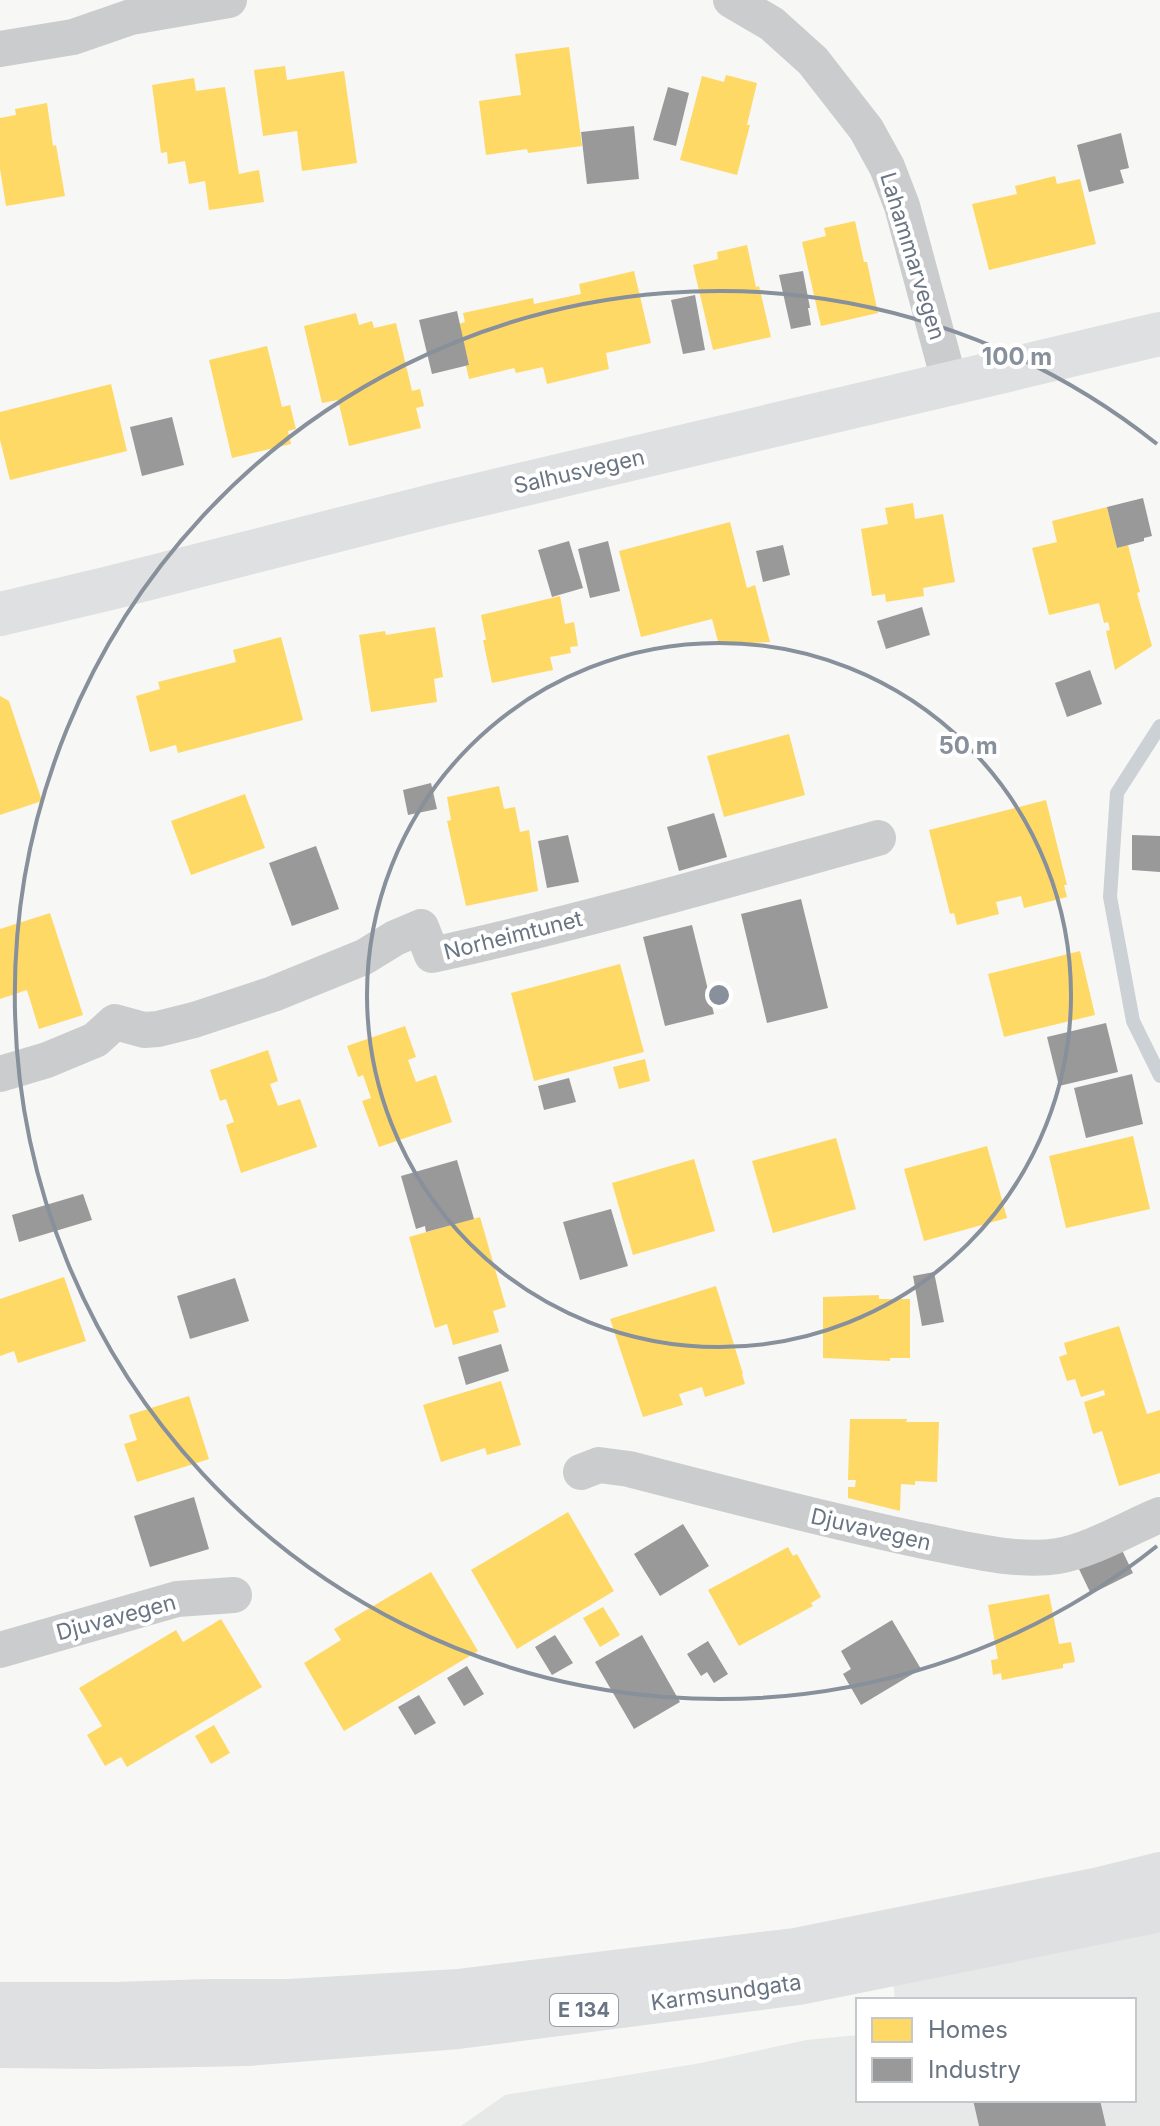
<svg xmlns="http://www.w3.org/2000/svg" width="1160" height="2126" viewBox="0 0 1160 2126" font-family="Inter,sans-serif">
<rect width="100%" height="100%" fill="#f7f7f6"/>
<!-- built -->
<path fill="#e7e8e8" d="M1160,1871V2126H461L505,2095L701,2063L806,2040L858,2035V2100H1134V2000H895L887,1927Z"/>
<!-- homes -->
<g fill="#ffd966">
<path d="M569,47L582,146L528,153L527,149L486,155L479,101L521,95L515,54Z"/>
<path d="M285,66L287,80L344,71L357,163L302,171L297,131L263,136L254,70Z"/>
<path d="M726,75L757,83L747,125H750L737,175L680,160L702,76L724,82Z"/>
<path d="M194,78L196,91L225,87L239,174L259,170L264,202L209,210L205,181L189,184L185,161L168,164L167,152L161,153L152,85Z"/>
<path d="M47,103L53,146L56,145L65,196L6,206L0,169V118L16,115L15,109Z"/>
<path d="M1055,176L1057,184L1080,179L1096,244L989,270L972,204L1017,194L1015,186Z"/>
<path d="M855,221L864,262H867L878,313L821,326L802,242L826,236L824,228Z"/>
<path d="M747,245L756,287L759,286L771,337L713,350L693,265L718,259L717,252Z"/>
<path d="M634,271L651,343L606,353L609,369L547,384L543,367L516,373L514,368L469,379L466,366L469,365L459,324L465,322L463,313L533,298L534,304L581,294L579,284Z"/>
<path d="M356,313L359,325L372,321L374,328L396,323L412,391L420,389L424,406L416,408L421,428L349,446L338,400L322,403L304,326Z"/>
<path d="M267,346L282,407L290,405L296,429L288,431L291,444L232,458L209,360Z"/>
<path d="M111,384L127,451L10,480L0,440V412Z"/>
<path d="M913,503L915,519L943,514L955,582L923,588L924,596L886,602L885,594L872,596L861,529L888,524L885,508Z"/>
<path d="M1107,507L1117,548L1128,545L1140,592L1137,593L1152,646L1115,670L1106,631L1110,630L1108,622L1104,623L1099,603L1049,615L1032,548L1057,542L1052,521Z"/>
<path d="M730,522L747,588L755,585L770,642L719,645L712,619L641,637L619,551Z"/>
<path d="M560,596L565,624L574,622L578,646L570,647L571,653L550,657L553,670L492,683L483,640H486L481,615Z"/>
<path d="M435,627L443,677L434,679L437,702L371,712L359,635L385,631L386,635Z"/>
<path d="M281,637L303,720L178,753L176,745L150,752L136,696L160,689L158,682L236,662L233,650Z"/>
<path d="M0,696L9,701L42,801L0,815Z"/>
<path d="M789,734L805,795L724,817L707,756Z"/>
<path d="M499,786L504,809L515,807L520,832L529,830L538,891L466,906L447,821L451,820L447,797Z"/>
<path d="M245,794L265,848L191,875L171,821Z"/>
<path d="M1046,800L1067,885H1064L1067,897L1024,908L1021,896L996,902L999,914L957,925L954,913L950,914L929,830Z"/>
<path d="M50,913L83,1015L39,1029L27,990L0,999V929Z"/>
<path d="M1080,951L1095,1015L1004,1037L988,974Z"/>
<path d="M620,964L644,1052L534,1081L511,993Z"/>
<path d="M405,1026L416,1057L408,1060L416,1082L436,1075L452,1122L379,1147L362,1101L371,1098L363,1075L358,1077L347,1046Z"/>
<path d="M268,1050L278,1081L270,1084L278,1106L300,1099L317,1147L241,1173L226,1125L234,1122L226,1099L220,1101L210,1070Z"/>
<path d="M645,1059L650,1081L619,1089L613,1067Z"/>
<path d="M1133,1136L1150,1209L1066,1228L1049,1156Z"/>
<path d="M836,1138L856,1209L773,1233L752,1161Z"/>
<path d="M987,1146L1007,1218L924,1241L904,1169Z"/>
<path d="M694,1159L715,1231L633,1255L612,1183Z"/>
<path d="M480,1217L506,1307L493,1311L499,1332L453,1345L447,1324L435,1328L409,1237Z"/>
<path d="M64,1277L86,1341L18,1363L14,1351L0,1356V1299Z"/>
<path d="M716,1286L743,1374H742L745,1384L705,1397L702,1387L679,1394L683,1405L643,1417L610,1319Z"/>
<path d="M879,1295V1299H910V1358H890V1361L823,1358V1297Z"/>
<path d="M1119,1326L1147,1414L1160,1410V1473L1119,1486L1102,1431L1093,1434L1084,1402L1105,1395L1104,1390L1081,1397L1075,1379L1067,1381L1059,1357L1067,1354L1064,1343Z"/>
<path d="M501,1381L521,1445L487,1455L485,1448L441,1462L423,1405Z"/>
<path d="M189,1396L209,1459L137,1482L124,1444L137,1440L129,1415Z"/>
<path d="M850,1419H907L906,1422H939L937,1482L915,1481V1485L901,1484L900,1511L848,1498V1487H855L856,1480H848Z"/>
<path d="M568,1512L614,1591L517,1649L471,1570Z"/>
<path d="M788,1547L793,1556L797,1554L821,1597L811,1603L813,1606L739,1646L708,1590Z"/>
<path d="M431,1572L478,1651L344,1731L304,1663L341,1640L334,1629Z"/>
<path d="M1049,1594L1059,1644L1071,1642L1075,1662L1063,1664V1668L1002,1680L1001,1673L993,1675L991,1660L998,1659L988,1605Z"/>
<path d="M603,1607L620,1635L600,1647L583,1618Z"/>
<path d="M221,1619L262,1687L127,1767L121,1757L105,1766L87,1735L102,1726L79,1688L176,1630L183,1642Z"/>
<path d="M214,1725L230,1753L211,1764L195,1736Z"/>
</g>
<!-- industry -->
<g fill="#999">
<path d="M668,87L689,93L676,146L653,140Z"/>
<path d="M634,126L639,179L587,184L581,132Z"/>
<path d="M1121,133L1129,168L1120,170L1124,183L1089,192L1077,145Z"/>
<path d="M803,271L810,308H808L811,325L791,329L779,275Z"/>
<path d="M695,295L705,350L683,354L671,300Z"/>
<path d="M457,311L469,365L432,374L419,320Z"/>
<path d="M172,417L184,465L142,476L130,427Z"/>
<path d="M1143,498L1152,536L1144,538V541L1117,548L1107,507Z"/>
<path d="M569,541L583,588L552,597L538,550Z"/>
<path d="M608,541L620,591L590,598L578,549Z"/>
<path d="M783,545L790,575L763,582L756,551Z"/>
<path d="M922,607L930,635L886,649L877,621Z"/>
<path d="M1090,670L1102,704L1067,717L1055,683Z"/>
<path d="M431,783L437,809L408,815L403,790Z"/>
<path d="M714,813L727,857L679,871L667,827Z"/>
<path d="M568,835L579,882L547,888L538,841Z"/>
<path d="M1132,835L1160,836V872L1132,870Z"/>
<path d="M316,846L339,909L292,926L269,863Z"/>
<path d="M801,899L828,1008L767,1023L741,914Z"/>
<path d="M692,925L714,1014L665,1026L643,937Z"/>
<path d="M1106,1023L1118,1072L1059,1086L1047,1037Z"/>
<path d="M1132,1074L1143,1124L1086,1138L1074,1088Z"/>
<path d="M569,1078L576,1102L544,1110L538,1086Z"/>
<path d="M457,1160L474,1219L426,1232L425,1226L416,1229L401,1176Z"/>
<path d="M83,1194L92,1220L19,1242L12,1215Z"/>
<path d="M611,1209L628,1266L580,1280L563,1222Z"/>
<path d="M934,1272L944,1322L922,1326L913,1276Z"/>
<path d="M235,1278L249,1321L190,1339L177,1296Z"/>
<path d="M501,1344L509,1371L466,1385L458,1357Z"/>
<path d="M194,1497L209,1549L150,1567L134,1516Z"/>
<path d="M683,1524L709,1566L660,1596L634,1554Z"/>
<path d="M1120,1546L1133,1573L1091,1594L1078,1567Z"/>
<path d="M892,1620L921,1669L861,1705L843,1674L851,1669L841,1651Z"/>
<path d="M555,1635L573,1663L552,1675L535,1647Z"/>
<path d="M642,1635L680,1702L634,1729L595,1662Z"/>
<path d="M708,1641L728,1674L714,1683L707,1672L701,1676L687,1654Z"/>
<path d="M467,1666L484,1694L464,1706L447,1678Z"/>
<path d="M419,1695L436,1723L415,1735L398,1707Z"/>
<path d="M973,2100H1100L1106,2126H979Z"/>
</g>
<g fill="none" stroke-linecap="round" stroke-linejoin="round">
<!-- stream -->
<path stroke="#ccd1d5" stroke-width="14" d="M1160,726L1117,793L1110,897L1133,1021L1160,1076"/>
<!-- street -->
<g stroke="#cbcccd" stroke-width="36">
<path d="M731,0L772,24L813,61L866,129L887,167L902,206L950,384"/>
<path d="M0,49L73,37L131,17L229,0"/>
<path d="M0,1074L47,1060L95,1040L115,1022L144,1030L158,1029L194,1020L273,994L364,957L395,938L421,927L432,955C582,922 730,879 878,838"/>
<path d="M581,1472L599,1465L629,1469C725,1494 822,1519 919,1540C961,1548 1016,1563 1058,1556C1092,1550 1128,1528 1160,1515"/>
<path d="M0,1650L177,1599L234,1595"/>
</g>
<!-- secondary -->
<path stroke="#dfe0e1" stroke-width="44" d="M0,614L110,588L440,504L1160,334"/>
<!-- highway -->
<g stroke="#dfe0e1" stroke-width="44">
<path d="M0,2004H114L209,2001H290L458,1991L795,1950L1095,1890L1160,1874"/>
<path d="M0,2046L99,2047L248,2044L458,2027L799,1983L1160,1910"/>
</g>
</g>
<!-- distance rings -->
<g fill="none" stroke="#87909b" stroke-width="4">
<circle cx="719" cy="995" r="352"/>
<path d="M1157 1546A704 704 0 1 1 1157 444"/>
</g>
<g text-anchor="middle" stroke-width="8" stroke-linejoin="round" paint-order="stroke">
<!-- shield labels -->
<rect fill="#fff" stroke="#979ea8" stroke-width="2" x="550" y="1994" width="68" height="32" rx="6"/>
<g font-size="20" font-weight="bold" fill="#6a7583">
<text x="584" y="2017">E 134</text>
</g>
<!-- street labels -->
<g font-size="22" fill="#6a7583" stroke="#fff">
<text transform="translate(913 256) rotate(73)" y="8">Lahammarvegen</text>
<text transform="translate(579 471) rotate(-13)" y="8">Salhusvegen</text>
<text transform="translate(513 935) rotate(-14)" y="8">Norheimtunet</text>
<text transform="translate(871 1529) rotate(13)" y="8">Djuvavegen</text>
<text transform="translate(116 1617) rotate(-15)" y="8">Djuvavegen</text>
<text transform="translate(726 1992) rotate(-8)" y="8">Karmsundgata</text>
</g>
</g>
<circle cx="719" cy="995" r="12" fill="#87909b" stroke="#fff" stroke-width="4"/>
<g font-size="24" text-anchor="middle" font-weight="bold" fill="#87909b" stroke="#fff" stroke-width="8" stroke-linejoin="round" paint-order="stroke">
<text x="1017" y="365">100 m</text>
<text x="968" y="754">50 m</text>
</g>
<!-- legend -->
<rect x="856" y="1998" width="280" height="104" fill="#ffffff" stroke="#c3c8cd" stroke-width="2"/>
<rect x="872" y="2018" width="40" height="24" fill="#ffd966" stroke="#c3c8cd" stroke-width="2"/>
<text x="928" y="2038" font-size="24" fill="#6a7583">Homes</text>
<rect x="872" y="2058" width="40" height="24" fill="#999999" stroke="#c3c8cd" stroke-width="2"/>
<text x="928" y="2078" font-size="24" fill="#6a7583">Industry</text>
</svg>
